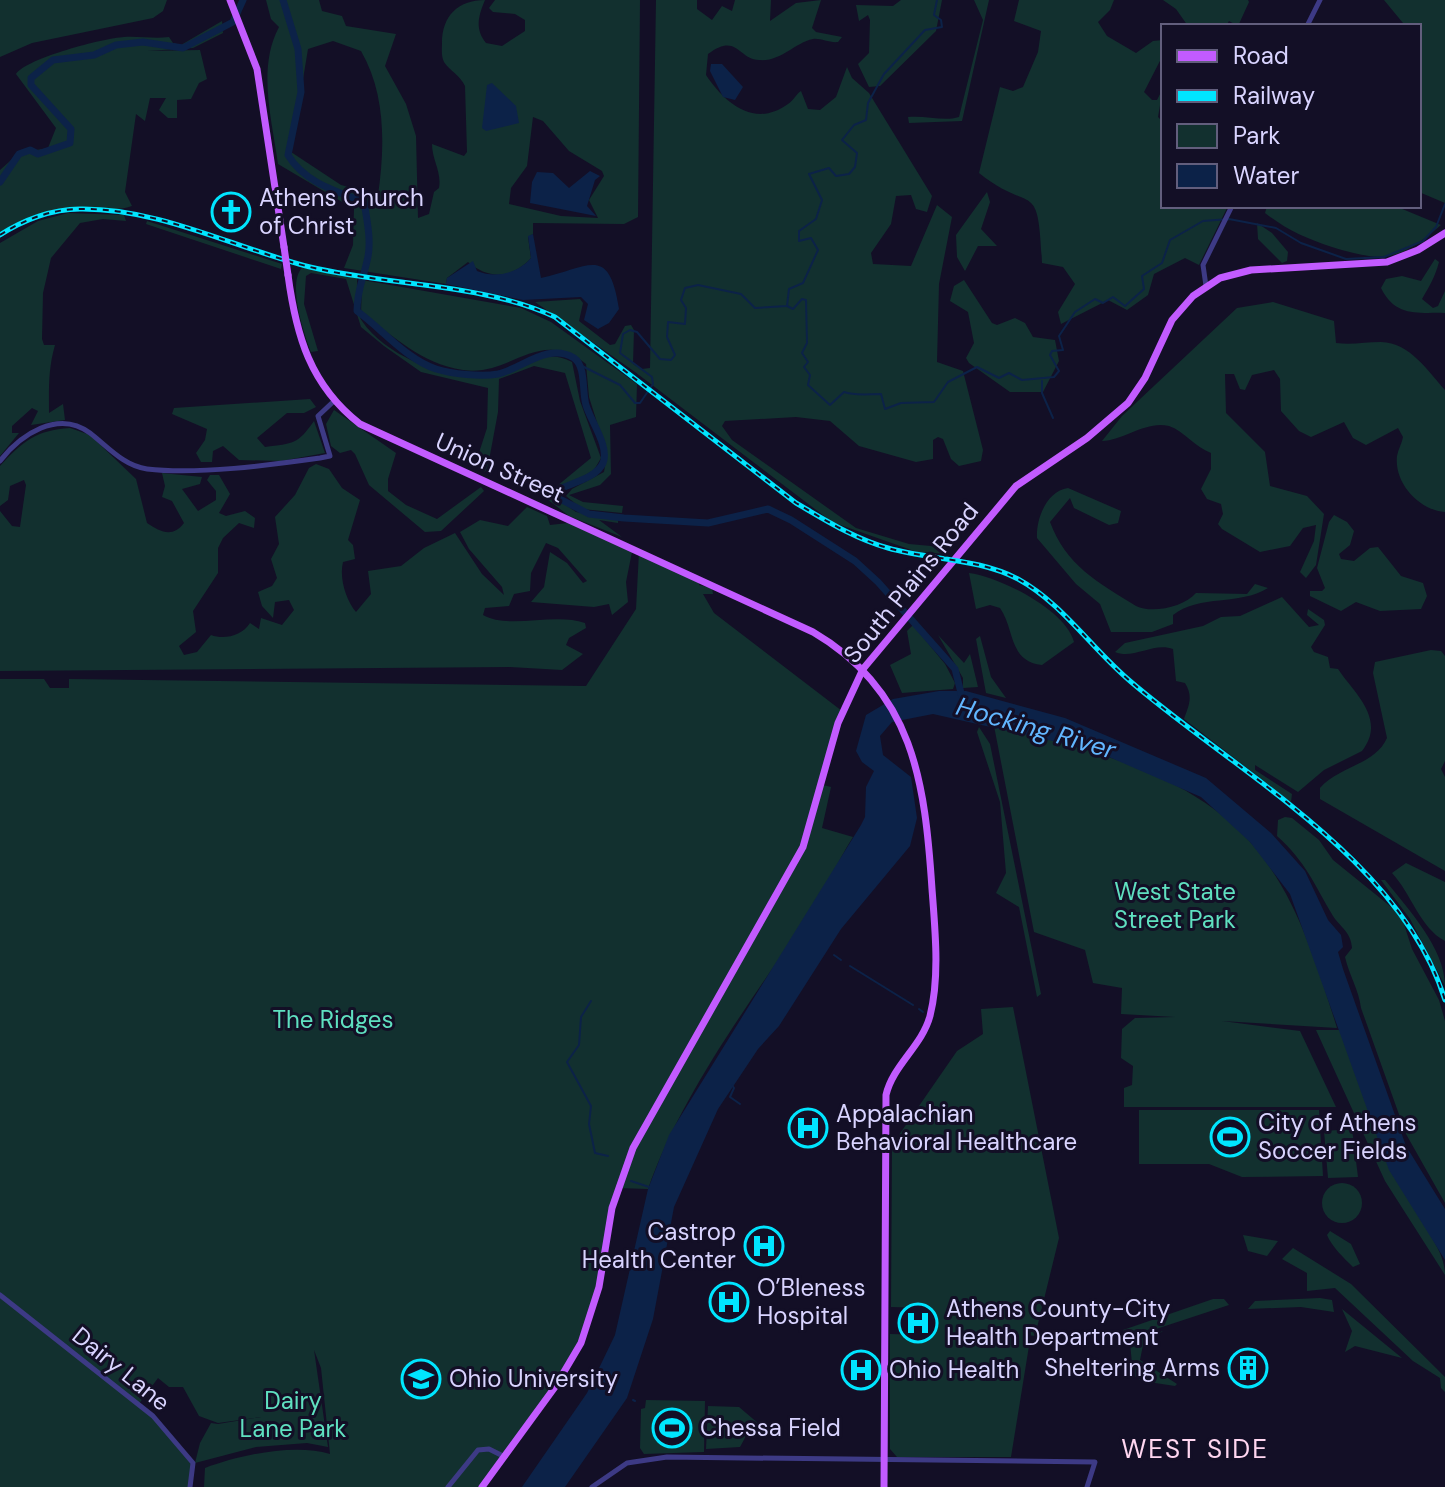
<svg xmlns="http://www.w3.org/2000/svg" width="1445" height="1487" viewBox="0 0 1445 1487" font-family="'DM Sans',sans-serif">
<rect width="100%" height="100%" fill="#130f26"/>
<!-- green -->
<g fill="#12302f" fill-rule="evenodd">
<path d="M0,0H167L163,11L153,18L32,43L0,57Z"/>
<path d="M266,0H319L322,11L342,16L346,26L396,34L385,66L406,104L416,136L418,218L429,214L434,192L439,188C442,172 432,160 432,144L464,156L467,152L465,86C460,75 450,71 444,62C441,56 442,49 442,43C442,16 458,0 485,0C479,15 474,28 486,43L502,46L525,31V20L515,14L493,12L489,8L495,0H640L638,217L624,224L533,223V234L528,237L531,258C511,280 488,279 468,262L447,278L446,284L344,268L353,245L354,209L278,164C272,120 257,68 279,27L271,19ZM333,41L361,51C386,94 385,147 378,195L341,185L291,152L308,49ZM533,117L543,121L569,151L602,171L604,176L589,200L598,218L561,216L509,204L511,188L527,166Z"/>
<path d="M656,0H697V9L712,20L722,6L732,11L735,0H771L770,21L796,3L821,0L812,28L816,32L842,37L838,42C829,43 821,38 813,39C794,43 781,62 759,60C738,59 737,32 708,54L706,75C724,102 754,129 788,104C794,100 796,94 801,91L808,109L820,110L836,97L847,67L852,78L869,93L932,196L927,212L916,209L911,195L896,196L891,224L871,253L873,264L911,266L937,205L952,217L939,284L937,362L963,371L983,450L981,461L959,466L951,459L943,439L938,437L933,440V459L916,462L859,446L830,421L796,417L725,421L722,426L732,440L856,528L909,544L942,547L949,554L917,552L832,522L635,372L535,302L580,299L583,303L579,321L610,345L615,344L625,326L631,325L634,330L633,364L642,369L650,368Z"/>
<path d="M901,0H942L936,31L880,86L869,87L858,64L869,53L870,20L868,15L859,21L856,5L893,6Z"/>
<path d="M974,0H989L962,121L909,123L908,117C925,115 944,122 959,117L983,20Z"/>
<path d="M1019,0H1114L1110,10L1098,22L1107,36L1136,53L1153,41L1163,40V55L1144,92L1152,100H1157L1163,88L1158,117L1163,122V206H1228L1199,265L1185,258L1154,274L1148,295L1127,310L1108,300L1061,324L1058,312L1075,284L1063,267L1042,263C1038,176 1033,216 979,173L1000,87L1013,91L1023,87L1038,52L1041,31L1014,21Z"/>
<path d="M1163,0H1248L1249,2L1238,26L1229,21L1226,26H1188L1176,9Z"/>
<path d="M1384,0H1445V203L1419,192V26L1403,23Z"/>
<path d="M222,21L223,33L193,48L147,51L200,50L207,79L199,83L191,99L177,100V118H168L159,110L166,98H150L145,121L136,114L125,192L132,206C116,212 98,207 78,209C48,211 26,222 0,235V170L19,153L48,148L56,128L16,74C27,58 104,38 124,37C139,36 154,39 169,37L173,43L181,45Z"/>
<path d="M987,192L990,202L981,229L997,246H978L965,271L957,257L956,235Z"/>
<path d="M1267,206H1395L1441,225C1399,261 1384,263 1332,247C1305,238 1287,230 1265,213Z"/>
<path d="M68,213L124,215L126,221L103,219L80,223L51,258L43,293L42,339L44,345H55C48,369 49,389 49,413L63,404L65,420L31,425L38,411L32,408L12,426V433H19L0,456V243L38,221Z"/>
<path d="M147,221L282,264L281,269L146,224Z"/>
<path d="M1257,223L1272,233L1288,252L1287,261L1282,263L1258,239Z"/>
<path d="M1435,259L1439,262C1435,277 1429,287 1422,299L1433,308L1438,306L1445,291V313C1418,312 1396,318 1381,288L1386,279L1402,276L1421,281Z"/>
<path d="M302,268L357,278C358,292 354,310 362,321C388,359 452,382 496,375C523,370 541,346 572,362L580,401L601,458L594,470L556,492V498L576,512L618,519V523L599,520L622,537L569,516L547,499L548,488L557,486L591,458L565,373L534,366L499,379L498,412L487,471L482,472L475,465L487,428L488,388L421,372L384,346L361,327L346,279L311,273L306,276L304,304L318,351L311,352C304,334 287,283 302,268Z"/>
<path d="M362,280L521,308L551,322L637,384L636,417L610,425L611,474L600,485L569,495L583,502L623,506L622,513L582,509L566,496L572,489L604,472L607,454L589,397L586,364C538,326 512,377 463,370C419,363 397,337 361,314Z"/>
<path d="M964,280L992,323L997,325L1015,318L1025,323L1033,337L1055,340L1059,361L1043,392H1010L969,363L966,358L974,343L968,312L950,301L954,286Z"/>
<path d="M1273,302L1334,321L1336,343C1352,345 1366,342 1381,342C1410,343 1427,370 1445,390V512C1419,510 1394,483 1397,456C1398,450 1402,443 1403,437L1398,428L1366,445L1353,438L1344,422L1311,437L1299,431L1281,411L1280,379L1274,370L1252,375L1245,390L1240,389L1234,374H1225L1226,413L1265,452L1270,486L1307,496L1324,514L1316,565L1306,578L1300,572L1314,541L1316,525L1303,528L1290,546L1260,552L1222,529L1218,524L1223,514L1221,504L1207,499L1201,489L1211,469V453C1195,447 1184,431 1169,426C1147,420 1124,440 1102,441L1122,416L1237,308Z"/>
<path d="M310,399L316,407L304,413H287L257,438L265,447C294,443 297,445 314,421L325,453L281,461L239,460L223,446L213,451L212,462H201L196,453L205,440L207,429L172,414L174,408Z"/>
<path d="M334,410L396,453L388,479V491L406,505L437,519L481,487L484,491L441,531L425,532L369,485L355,454L351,450L340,453L331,446L326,424Z"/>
<path d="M70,428L90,435L136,479L147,523C160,532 173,538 184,523L172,501L162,497L165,486L162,473L202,477L200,484L182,489L198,511L216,500V491L207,480L210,475H219L230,494L219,513L226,516L245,511L255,518L254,528L239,523L223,538L218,548V573L193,611L196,632L179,646L184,655L197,652L211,635C224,640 242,636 250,623L259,629L261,618L282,625L294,610L289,600L275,602L273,618L262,606L258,592L272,586L277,578L271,559L279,544L275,517L295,495L309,468L316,464L329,469L342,488L360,500L348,540L353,545L355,559L343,562C339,578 346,600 356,612L371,594L368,571L401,566L424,548L455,533L482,574L504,595L502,587L469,549L460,532L480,520L508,526L527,507L547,516L550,525L568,523L632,552L626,582L628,602L612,615L609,604L594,607L531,602L544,587L550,552L567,563L583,583L587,581L558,548L546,543L531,573L530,591L514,594L509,606L485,608L483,615C509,630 554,612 585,623L586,628L569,638L566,645L583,654L562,670L510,667L0,671V511L12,526L20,527L26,485L24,480L10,486L8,500L0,506V466C22,442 36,430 70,428Z"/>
<path d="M1068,488L1121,511L1118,523L1109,525L1074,508L1070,498L1050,522C1066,565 1097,582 1136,606C1152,614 1184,607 1196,593L1247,594L1255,584L1268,588C1239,606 1200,594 1173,615V624L1152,632H1111L1100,604L1076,584L1037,538C1036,518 1047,491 1068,488Z"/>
<path d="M1334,515L1347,522L1354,531L1350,545L1339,554L1341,559L1354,561L1370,548L1378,547L1401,576L1423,583L1427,596L1421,609L1380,611L1356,602L1341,611L1310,596V591H1322L1325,588L1317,568L1329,522Z"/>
<path d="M639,552L700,579L699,585L712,588L713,594H703L714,613L842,711L823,785L831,787L822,828L853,837C837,862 825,891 808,916C751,1002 683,1090 648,1189L618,1188L599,1287L569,1367L482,1487H204L205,1468C240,1455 294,1443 330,1454L321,1368L314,1350L328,1447L307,1443L256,1447L195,1463L200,1443L211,1423L218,1424L261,1417L218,1423L199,1416L183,1387H169L158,1378L138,1405L153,1416L192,1461L189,1487H0V679H44L50,688H69V679L586,686L636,609Z"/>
<path d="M969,573C1000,577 1066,610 1074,642L1042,665C1008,661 1015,629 1000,608L990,605L976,609Z"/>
<path d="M1282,597L1309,627L1319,625L1307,615L1308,609L1324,620L1325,625L1311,647L1314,652L1328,657L1330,668L1338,669C1354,693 1387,719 1362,751L1324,770L1298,792L1255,765V770L1292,794L1291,802L1184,719C1188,707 1194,697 1185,683L1176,681L1173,649C1153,642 1133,660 1115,652L1125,643L1203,626L1221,617L1240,616Z"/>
<path d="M913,625L945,664L955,683L953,689L902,693L890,665L911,654L907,631Z"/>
<path d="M938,635L964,663L970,654L978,687L963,688V678Z"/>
<path d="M980,636L991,677L1006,698L986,693L976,639Z"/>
<path d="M1431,650L1441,651L1445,656V761L1441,769L1445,777V871L1320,799V788C1339,766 1375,765 1387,738L1373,673L1375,662Z"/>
<path d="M994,726C1091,749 1209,776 1269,866C1302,914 1320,973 1337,1028L1222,1021L1300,1031L1336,1107H1124V1088L1132,1085L1133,1066L1121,1058L1122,1029L1135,1018L1175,1017L1121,1014L1122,988L1093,983L1085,950L1034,932Z"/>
<path d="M979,727L990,744L1041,994L1037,997L1019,907L996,893L1006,873L1000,802L977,732Z"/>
<path d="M1285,817L1292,818L1319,840L1333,860L1401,915L1412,949L1439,1000L1445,1021V1203L1406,1134L1361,1008C1359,990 1349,975 1345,957L1352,948C1351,932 1341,928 1333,916C1314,884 1306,862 1277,836L1278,820Z"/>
<path d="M1406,863L1445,882V941C1420,928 1411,893 1392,873Z"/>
<path d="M1381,880H1385C1408,909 1445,948 1445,986L1410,919Z"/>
<path d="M1013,1007L1059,1238L1035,1336L1028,1335L1025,1345L1029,1346L1011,1457H897L890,1449V1334L926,1335V1308L891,1307L892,1145L957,1051L983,1034L981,1009Z"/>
<path d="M1316,1030H1341C1359,1094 1391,1154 1419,1214C1428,1235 1445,1252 1445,1275L1385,1181Z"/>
<path d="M1139,1110H1319L1323,1176L1242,1177L1209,1164H1139Z"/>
<path d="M1352,1129L1358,1177L1328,1178L1324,1131Z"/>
<circle cx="1342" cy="1203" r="20"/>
<path d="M1330,1231L1351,1244L1360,1264L1353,1267C1344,1258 1332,1247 1327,1235Z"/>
<path d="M1243,1235L1278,1241L1267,1256L1248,1251Z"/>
<path d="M1293,1248L1351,1284L1445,1377V1392L1441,1388L1440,1378L1413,1361L1335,1288L1307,1291V1273L1282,1259Z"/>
<path d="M1320,1298L1332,1300L1334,1312L1301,1307L1248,1309L1255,1301Z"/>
<path d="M1213,1299H1224L1229,1305L1150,1331L1127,1334L1123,1330Z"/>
<path d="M1342,1309L1402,1358L1355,1346L1345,1352L1352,1331Z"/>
<path d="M1163,1331L1143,1345L1140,1360L1177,1384L1175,1386L1142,1381L1133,1375L1130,1342Z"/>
<path d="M646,1400L705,1401L704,1452L644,1454L640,1448L641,1409L645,1408Z"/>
<path d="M708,1406L739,1407L759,1424L752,1425L740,1447L706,1449Z"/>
</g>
<!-- water -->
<g fill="#0c2248">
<path d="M711,64H722L743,87L735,100L723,97L710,71Z"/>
<path d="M492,83L516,106L519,123L486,131L482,128L487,85Z"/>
<path d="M590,171L600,176L595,180L587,206L596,216L530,203L532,182L537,172L553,173L569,188Z"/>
<path d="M533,234L541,278C590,267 609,244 619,309L609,323L598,329L584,320L588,304L581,297L523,300L446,284L447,278L473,261L477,271C496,279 518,273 531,258L528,236Z"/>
<path d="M939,691H966L1065,718L1206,778L1271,833L1305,871L1328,920L1341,935L1343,947L1338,952L1343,969L1406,1146L1445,1209V1260L1389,1170L1290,894L1250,842L1201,797L1093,750L933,714L892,722L880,736L883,755L911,777L917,818L910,846L841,929L779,1026L758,1049L718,1109L674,1207L653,1319L627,1398L565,1487H522L587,1393L615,1335L648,1189L669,1135L861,825L865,817L866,787L874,771L862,762L856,751L866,715L893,699Z"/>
</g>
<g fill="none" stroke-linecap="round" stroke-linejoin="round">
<!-- stream -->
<g stroke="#0c2248" stroke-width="2">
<path d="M787,306L793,309L802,299L806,300L807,343L802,353L808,362L804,367L810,375L808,385L830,405L844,392C855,396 868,394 881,394L885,409L901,403L934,402L948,382L977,367L999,378L1009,373L1022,380L1054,377L1059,371L1050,355L1052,351L1063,350L1059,336L1075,312L1095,299L1103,303L1113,297L1125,306L1144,289L1142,276L1162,263L1170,240L1203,221L1229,219L1276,228L1301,243L1346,259L1384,257L1423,241L1436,227L1445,204"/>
<path d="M580,365L620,385L635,403H640L653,384L652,377L620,353L623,334L630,330L637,332L660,359L671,360L675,355L667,337L668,322L685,324L686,308L681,300L685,288L698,285L741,294L755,308L787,306L789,289L803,283L818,250L811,238L799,241V231L816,219L822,200L809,174L829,168L836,176L849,174L855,167L857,153L842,140L854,125L866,120L868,103L884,74L925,30L942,27L941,20L934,15L937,0"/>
<path d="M1042,381V393L1053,418"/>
<path d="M834,955L841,960"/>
<path d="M850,966L913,1005"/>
<path d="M591,1001L581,1017L579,1045L567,1062L591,1106L589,1124L595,1153L608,1156"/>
<path d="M919,1009L923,1012"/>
<path d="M732,1085L734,1088L730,1097L740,1104"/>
<path d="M631,1181L649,1187"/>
<path d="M633,1400L635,1401"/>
</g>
<!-- river -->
<g stroke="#0c2248" stroke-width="7">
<path d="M283,0L298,49L301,92L288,155C304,182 335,191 364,202C367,220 372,243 367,261C363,279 357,291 357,311C382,329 406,359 436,369C452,374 481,377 498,374C521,369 548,342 574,358C586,366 582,392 586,405C590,420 610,447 603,463C597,477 575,482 562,488L558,498L589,514L624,518L708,523L768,509L791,520L855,561L878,582L955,669L962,697"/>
<path d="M0,182L19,154L30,150L38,154L70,143L71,129L31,85V78L53,60L94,55L116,45L143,42L183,48L233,22L243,0"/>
</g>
<!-- minor -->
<g stroke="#3d3a85" stroke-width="5">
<path d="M1307,26L1320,0"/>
<path d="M1206,286L1203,265L1232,206"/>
<path d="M0,461C20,435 58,409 90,433C108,447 124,466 147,469C198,475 270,465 320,458L330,456L318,416L334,401"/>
<path d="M0,1295L153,1416L193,1463L190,1487"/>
<path d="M448,1487L478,1450L489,1449L505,1457"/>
<path d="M592,1487L627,1463L667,1457L1095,1462L1087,1487"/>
</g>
<!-- major -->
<g stroke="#c25bff" stroke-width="7">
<path d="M230,0L257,69L284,247"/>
<path d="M288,275C296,335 310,385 360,424L813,632C914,691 925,783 932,889C935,929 940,977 930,1016C922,1046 893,1065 886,1095L884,1487"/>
<path d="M482,1487L555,1387L581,1343L599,1287L612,1208L633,1148L803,847L838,723L863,669L1016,486L1087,438L1128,403L1145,378L1172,320L1193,296L1220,278L1251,270L1387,262L1418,250L1445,233"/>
</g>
<!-- rail casing -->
<g stroke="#00e5ff" stroke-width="5">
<path id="rail" d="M0,235C23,220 52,209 80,209C160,208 234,248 310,267C388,286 483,283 555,317L796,503C825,520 855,539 888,548C930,560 978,558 1018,579C1062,603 1092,649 1130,681C1236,772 1402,860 1445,1000"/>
</g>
<!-- rail -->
<use href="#rail" stroke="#130f26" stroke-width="2" stroke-dasharray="6" stroke-linecap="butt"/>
<!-- major-bridge -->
<path stroke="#c25bff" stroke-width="7" d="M284,247L288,275"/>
</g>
<!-- icons -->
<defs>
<g id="church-ring" transform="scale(2)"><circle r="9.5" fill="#130f26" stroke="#00e5ff" stroke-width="1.5"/><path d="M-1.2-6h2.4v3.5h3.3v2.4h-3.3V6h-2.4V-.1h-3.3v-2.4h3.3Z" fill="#00e5ff"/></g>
<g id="hospital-ring" transform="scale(2)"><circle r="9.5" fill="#130f26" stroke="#00e5ff" stroke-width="1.5"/><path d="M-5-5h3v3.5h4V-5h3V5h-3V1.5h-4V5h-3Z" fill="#00e5ff"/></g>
<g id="stadium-ring" transform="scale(2)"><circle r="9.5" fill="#130f26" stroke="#00e5ff" stroke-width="1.5"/><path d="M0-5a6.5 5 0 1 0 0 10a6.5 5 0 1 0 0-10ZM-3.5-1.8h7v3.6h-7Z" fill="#00e5ff"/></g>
<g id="building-ring" transform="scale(2)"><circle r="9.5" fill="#130f26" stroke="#00e5ff" stroke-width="1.5"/><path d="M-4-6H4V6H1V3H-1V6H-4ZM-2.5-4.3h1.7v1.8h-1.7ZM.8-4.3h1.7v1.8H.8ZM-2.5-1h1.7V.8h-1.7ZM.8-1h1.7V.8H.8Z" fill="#00e5ff"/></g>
<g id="university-ring" transform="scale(2)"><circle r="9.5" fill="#130f26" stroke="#00e5ff" stroke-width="1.5"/><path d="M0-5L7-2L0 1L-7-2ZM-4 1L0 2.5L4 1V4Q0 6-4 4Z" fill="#00e5ff"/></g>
</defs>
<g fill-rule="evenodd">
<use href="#church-ring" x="231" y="212"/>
<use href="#hospital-ring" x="808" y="1128"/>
<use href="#stadium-ring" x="1230" y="1137"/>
<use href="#hospital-ring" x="764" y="1246"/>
<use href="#hospital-ring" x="729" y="1302"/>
<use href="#hospital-ring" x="918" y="1323"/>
<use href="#building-ring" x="1248" y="1368"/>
<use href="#hospital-ring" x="861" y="1370"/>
<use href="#university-ring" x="421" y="1379"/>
<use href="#stadium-ring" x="672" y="1428"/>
</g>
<g text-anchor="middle" stroke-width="6" stroke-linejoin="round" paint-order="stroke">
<!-- poi labels -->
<g font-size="24" fill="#d9d4ff" stroke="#130f26" text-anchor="start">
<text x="259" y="206">Athens Church<tspan x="259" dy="28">of Christ</tspan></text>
<text x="836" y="1122">Appalachian<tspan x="836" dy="28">Behavioral Healthcare</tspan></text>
<text x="1258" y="1131">City of Athens<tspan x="1258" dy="28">Soccer Fields</tspan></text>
<text x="736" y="1240" text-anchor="end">Castrop<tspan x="736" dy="28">Health Center</tspan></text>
<text x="757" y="1296">O’Bleness<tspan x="757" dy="28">Hospital</tspan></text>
<text x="946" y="1317">Athens County-City<tspan x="946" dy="28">Health Department</tspan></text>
<text x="1220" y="1376" text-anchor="end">Sheltering Arms</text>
<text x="889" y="1378">Ohio Health</text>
<text x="449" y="1387">Ohio University</text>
<text x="700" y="1436">Chessa Field</text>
</g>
<!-- street labels -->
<g font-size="24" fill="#d9d4ff" stroke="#130f26">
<text transform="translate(500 468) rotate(24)" y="8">Union Street</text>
<text transform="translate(911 583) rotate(-51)" y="8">South Plains Road</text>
<text transform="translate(121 1369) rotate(39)" y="8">Dairy Lane</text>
</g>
<!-- park labels -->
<g font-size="24" fill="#5fe0c0" stroke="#130f26">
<text x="1175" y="900">West State<tspan x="1175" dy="28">Street Park</tspan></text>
<text x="333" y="1028">The Ridges</text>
<text x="293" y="1409">Dairy<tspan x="293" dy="28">Lane Park</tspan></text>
</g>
<!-- water labels -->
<g font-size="26" font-style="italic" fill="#62b6ff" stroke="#130f26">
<text transform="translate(1036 728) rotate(16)" y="9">Hocking River</text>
</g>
<!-- neighbourhood labels -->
<g font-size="26" letter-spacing="2" fill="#ffd6f0" stroke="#130f26">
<text x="1195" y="1458">WEST SIDE</text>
</g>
</g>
<!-- legend -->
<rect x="1161" y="24" width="260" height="184" fill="#130f26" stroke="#625e7d" stroke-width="2"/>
<rect x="1177" y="50" width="40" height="12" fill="#c25bff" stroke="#625e7d" stroke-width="2"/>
<text x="1233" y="64" font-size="24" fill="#d9d4ff">Road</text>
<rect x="1177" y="90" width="40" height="12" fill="#00e5ff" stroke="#625e7d" stroke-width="2"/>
<text x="1233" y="104" font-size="24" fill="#d9d4ff">Railway</text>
<rect x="1177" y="124" width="40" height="24" fill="#12302f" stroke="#625e7d" stroke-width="2"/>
<text x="1233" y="144" font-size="24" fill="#d9d4ff">Park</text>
<rect x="1177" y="164" width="40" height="24" fill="#0c2248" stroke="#625e7d" stroke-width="2"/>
<text x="1233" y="184" font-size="24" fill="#d9d4ff">Water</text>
</svg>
